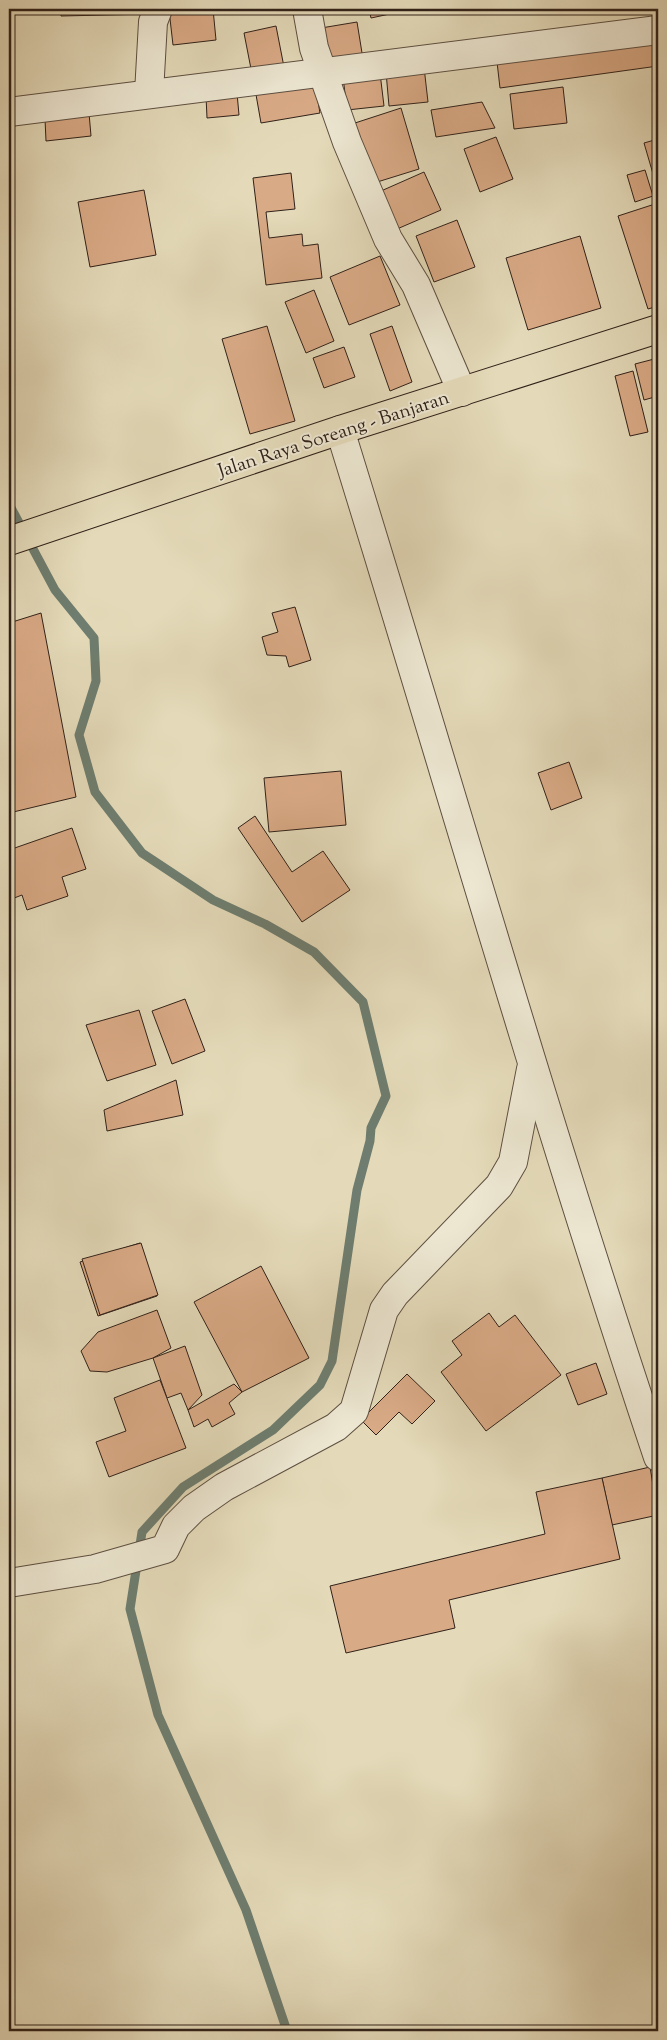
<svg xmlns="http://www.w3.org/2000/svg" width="667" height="2040" viewBox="0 0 667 2040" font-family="'Sorts Mill Goudy',serif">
<rect width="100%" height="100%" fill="#e4dab9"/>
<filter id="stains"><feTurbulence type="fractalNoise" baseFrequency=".004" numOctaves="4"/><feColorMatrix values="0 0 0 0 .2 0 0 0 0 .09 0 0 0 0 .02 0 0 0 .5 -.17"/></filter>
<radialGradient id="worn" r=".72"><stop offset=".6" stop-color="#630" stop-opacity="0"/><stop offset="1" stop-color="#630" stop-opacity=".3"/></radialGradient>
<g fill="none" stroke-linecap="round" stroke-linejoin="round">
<!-- stream -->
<path stroke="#6e7d6f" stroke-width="9" d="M9,504L55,590L94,638L96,681L79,735L95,792L142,853L213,900L265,924L314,952L363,1002L386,1096L371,1128L370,1141L357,1190L332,1361L320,1385L273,1430L183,1487L142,1532L130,1609L158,1715L246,1910L287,2031"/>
</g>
<!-- building -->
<g fill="#d9aa86" stroke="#302119">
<path d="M61,9H105V15L61,16Z"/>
<path d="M105,9H152V14L105,15Z"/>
<path d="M213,9L216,40L173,45L169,10Z"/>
<path d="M369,9H413L371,18Z"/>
<path d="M357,22L363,59L327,65L321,28Z"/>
<path d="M276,26L284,67L252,74L244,33Z"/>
<path d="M657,40L658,66L500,88L497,62Z"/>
<path d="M424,67L428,102L389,106L386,72Z"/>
<path d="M380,73L384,106L347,110L343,77Z"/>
<path d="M314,78L320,113L261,123L255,89Z"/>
<path d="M563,87L567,123L514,129L510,94Z"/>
<path d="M237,93L239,115L207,118L206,96Z"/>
<path d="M482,102L495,128L436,137L431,110Z"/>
<path d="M401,108L419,169L374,183L355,123Z"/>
<path d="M89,113L91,136L46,141L45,119Z"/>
<path d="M496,137L513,179L480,192L464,149Z"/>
<path d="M658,139V191L644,143Z"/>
<path d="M645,170L653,196L635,202L627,175Z"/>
<path d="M424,172L441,210L397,229L381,191Z"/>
<path d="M291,173L295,209L266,212L269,238L302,234L303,246L318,244L322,278L266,285L253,178Z"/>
<path d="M144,190L156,255L90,267L78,202Z"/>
<path d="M658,203V306L648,309L618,216Z"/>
<path d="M457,220L475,267L434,282L416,236Z"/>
<path d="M580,236L601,308L528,330L506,258Z"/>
<path d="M380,256L400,305L349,325L330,277Z"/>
<path d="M314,290L334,341L306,353L285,302Z"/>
<path d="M267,326L295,421L250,434L222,339Z"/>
<path d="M392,326L412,382L390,391L370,334Z"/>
<path d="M344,347L355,377L324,388L313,358Z"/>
<path d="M658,358V396L644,400L635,364Z"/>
<path d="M633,371L648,432L630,436L615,376Z"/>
<path d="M295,607L311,660L289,667L286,656L267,655L262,637L278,632L272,613Z"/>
<path d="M41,613L76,797L9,813V623Z"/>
<path d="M569,762L582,798L551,810L538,773Z"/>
<path d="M341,771L346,825L269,832L264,778Z"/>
<path d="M255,816L292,872L323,851L350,890L302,922L238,828Z"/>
<path d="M72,828L86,869L62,877L68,896L27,910L22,895L9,900V850Z"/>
<path d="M185,999L205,1051L172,1064L152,1011Z"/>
<path d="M139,1010L156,1065L107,1081L86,1025Z"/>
<path d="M176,1080L183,1115L107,1131L104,1110Z"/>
<path d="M140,1243L157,1296L98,1316L80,1262Z"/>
<path d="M141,1243L158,1295L100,1315L82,1259Z"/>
<path d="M261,1266L309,1358L242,1392L194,1302Z"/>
<path d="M157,1310L171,1348L153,1358L107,1372L90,1371L81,1351L98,1332Z"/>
<path d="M489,1313L499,1327L515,1315L561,1375L486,1431L441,1372L462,1355L452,1341Z"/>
<path d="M185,1346L202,1395L188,1410L181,1393L167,1398L153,1358Z"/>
<path d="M596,1363L607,1394L578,1405L566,1374Z"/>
<path d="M407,1374L435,1401L412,1424L399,1412L376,1435L361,1420Z"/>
<path d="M160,1380L186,1448L109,1477L96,1442L126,1431L114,1398Z"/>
<path d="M234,1384L242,1392L229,1403L235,1414L212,1427L208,1419L194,1427L188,1410Z"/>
<path d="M650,1467L658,1515L612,1525L602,1478Z"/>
<path d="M602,1478L620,1559L449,1600L455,1628L346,1653L330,1586L545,1534L536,1492Z"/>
</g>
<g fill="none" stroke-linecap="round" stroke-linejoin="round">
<!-- minor casing -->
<g stroke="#5d4f41" stroke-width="30">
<g id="minor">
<path d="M307,9L314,48L347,142L388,239L416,285L462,392"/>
<path d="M149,93L153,22L158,9"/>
<path d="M9,112L658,30"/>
<path d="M340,430C446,772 544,1117 658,1457"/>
<path d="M9,1583L95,1569L165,1549L176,1526L194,1508L224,1487L336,1427L354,1411L384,1310L395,1294L499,1186L513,1162L531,1069"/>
</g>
</g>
<!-- major casing -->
<g stroke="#302119" stroke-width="30">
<path id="major" d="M9,541L340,430L658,329"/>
</g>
<!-- minor -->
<use href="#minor" stroke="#ede7d2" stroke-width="28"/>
<!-- major -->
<use href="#major" stroke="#e4dab9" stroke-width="28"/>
</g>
<g text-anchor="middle" stroke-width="4" stroke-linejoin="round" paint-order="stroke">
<!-- street labels -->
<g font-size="19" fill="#302119" stroke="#ede7d2">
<text transform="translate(333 433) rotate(-18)" y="7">Jalan Raya Soreang - Banjaran</text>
</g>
</g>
<!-- margin -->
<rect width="667" height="2040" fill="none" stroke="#e4dab9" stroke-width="30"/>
<rect x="10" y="10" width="647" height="2020" fill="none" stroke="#302119" stroke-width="2.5"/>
<rect x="15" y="15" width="637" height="2010" fill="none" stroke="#302119"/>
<rect width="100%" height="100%" filter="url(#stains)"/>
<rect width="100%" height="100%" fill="url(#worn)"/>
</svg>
